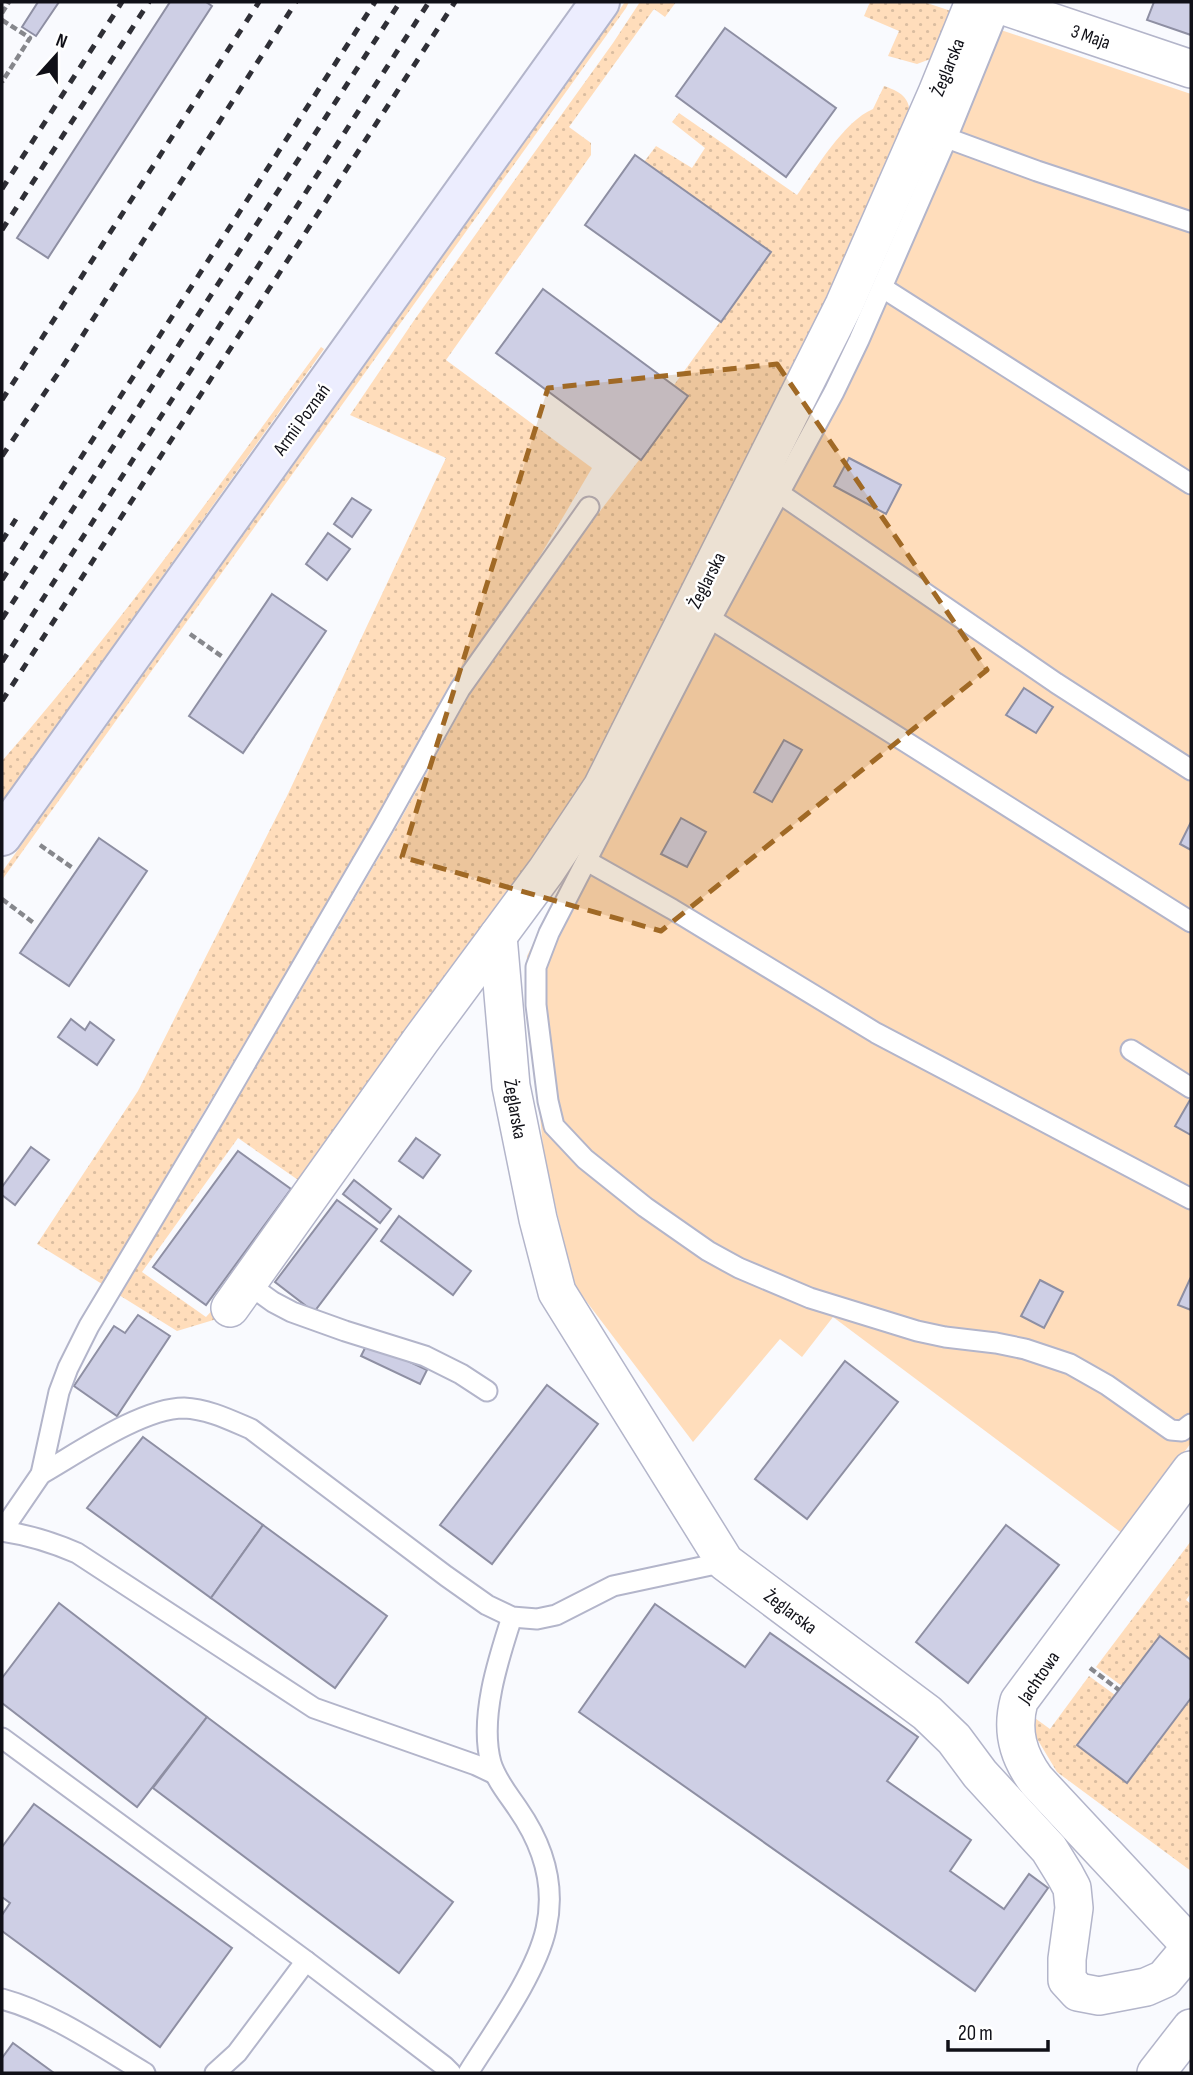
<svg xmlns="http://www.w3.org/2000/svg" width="1193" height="2075" viewBox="0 0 1193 2075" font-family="'Sofia Sans Condensed',sans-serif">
<defs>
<pattern id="grass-dots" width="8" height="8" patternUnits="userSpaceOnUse" patternTransform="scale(1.75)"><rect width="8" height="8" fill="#fdb"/><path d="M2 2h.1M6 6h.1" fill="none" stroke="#dabda0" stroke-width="1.8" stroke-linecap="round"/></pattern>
</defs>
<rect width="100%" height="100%" fill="#f9fafe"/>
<!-- grass -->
<g fill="url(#grass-dots)">
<path d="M625,2H629L626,8L2,880V872Z"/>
<path d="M640,2H676L665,17L654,9L569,127L591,143V155L446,360L592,468L533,568L449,690L345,873L102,1284L37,1244L138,1091L287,796L446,458L350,415L415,319L613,43Z"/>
<path d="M870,2H924L951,11L933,58L917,64L888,56L899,31L864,16Z"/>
<path d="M884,86C907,94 911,101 910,125L595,780L301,1182L238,1138L142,1272L206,1317L217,1305L230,1315L177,1331L119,1295L288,1013L397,826L474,687L565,557L688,396L674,385L771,252L644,162L656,146L692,168L705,148L672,122L679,113L797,195C816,169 844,121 873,109Z"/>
<path d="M321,347L324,349L2,802V761C117,630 217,487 321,347Z"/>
<path d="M1191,1541V1593L1186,1600L1191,1604V1660L1160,1636L1122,1686L1096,1667Z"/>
<path d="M1089,1676L1115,1695L1127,1783L1191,1698V1871L1057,1772L1027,1722L1032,1716L1050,1729Z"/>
</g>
<!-- garden -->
<path fill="#fdb" d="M992,27L1191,94V1443L1123,1534L833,1317L802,1357L780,1339L693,1442L574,1285L544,1157L526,973L527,956L580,851L839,356Z"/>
<!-- building -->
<g fill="#cecfe5" stroke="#8e8fa3" stroke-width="2">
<path d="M38,2H59L36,36L22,27Z"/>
<path d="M170,2H206L212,6L48,258L17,238Z"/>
<path d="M1154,2H1191V35L1147,20Z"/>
<path d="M725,28L836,108L786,177L676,96Z"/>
<path d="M635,155L771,252L721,322L585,225Z"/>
<path d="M543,289L688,396L641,460L496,353Z"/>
<path d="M849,458L901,485L886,514L834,486Z"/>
<path d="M352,498L371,510L352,537L334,524Z"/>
<path d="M328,533L350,549L327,580L306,564Z"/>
<path d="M272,594L326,631L243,753L189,716Z"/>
<path d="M1024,688L1053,707L1036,733L1006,715Z"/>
<path d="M784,740L802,750L772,802L754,792Z"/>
<path d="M681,818L706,832L687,867L661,854Z"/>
<path d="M1191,822V850L1180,844Z"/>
<path d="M99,838L147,871L69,986L20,953Z"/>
<path d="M71,1019L85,1030L90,1022L114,1040L97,1065L58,1037Z"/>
<path d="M1190,1100L1191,1101V1135L1175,1126Z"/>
<path d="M416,1138L440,1155L423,1178L399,1161Z"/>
<path d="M31,1147L49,1160L15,1205L2,1195V1187Z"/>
<path d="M238,1151L291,1189L206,1305L153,1267Z"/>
<path d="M354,1180L391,1209L380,1223L343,1194Z"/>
<path d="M337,1200L377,1229L314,1312L275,1282Z"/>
<path d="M399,1216L471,1271L453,1295L381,1241Z"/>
<path d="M1190,1279L1191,1280V1310L1178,1305Z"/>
<path d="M1040,1280L1063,1292L1044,1328L1021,1316Z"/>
<path d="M138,1315L170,1336L117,1416L74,1386L114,1326L125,1333Z"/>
<path d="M368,1342L427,1370L420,1384L361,1356Z"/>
<path d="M845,1361L898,1402L807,1519L755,1479Z"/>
<path d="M547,1385L598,1424L492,1564L440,1525Z"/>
<path d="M143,1437L263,1525L211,1598L87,1508Z"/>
<path d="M263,1525L387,1616L335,1688L211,1598Z"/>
<path d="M1006,1525L1059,1565L968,1683L916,1642Z"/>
<path d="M59,1603L207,1717L137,1807L2,1703V1678Z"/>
<path d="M655,1604L745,1667L770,1633L918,1737L887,1781L971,1840L950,1871L1004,1909L1029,1874L1048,1888L975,1991L579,1712Z"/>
<path d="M1160,1636L1191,1660V1698L1127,1783L1077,1745Z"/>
<path d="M207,1717L453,1902L399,1973L153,1788Z"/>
<path d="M34,1804L232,1948L160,2047L2,1931V1915L10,1903L2,1897V1847Z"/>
<path d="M13,2043L54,2073H2V2058Z"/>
</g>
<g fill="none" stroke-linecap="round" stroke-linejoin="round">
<!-- lane casing -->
<g stroke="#b3b5ca" stroke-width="23">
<g id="lane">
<path d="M1001,5L947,138L859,340L834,392L711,619L549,933L536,967V1005L548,1101L554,1126L585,1159L645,1207L708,1251L739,1268L810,1298L917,1331L945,1337L996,1343L1025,1349L1070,1364L1107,1385L1171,1430L1182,1431L1191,1424"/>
<path d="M947,138L1037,171L1191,222"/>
<path d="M883,288L1191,484"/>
<path d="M779,493L1056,683L1191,770"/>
<path d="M711,619L1191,922"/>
<path d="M587,861L672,909L876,1033L1191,1199"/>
<path d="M1131,1050L1191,1088"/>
<path d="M248,1284L273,1302L292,1312L345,1331L425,1356L461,1374L487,1391"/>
<path d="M41,1474C78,1453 142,1408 184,1408C208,1409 230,1420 251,1429L446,1576L487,1605L512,1617L537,1619L556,1615L613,1586L725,1562"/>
<path d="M2,1531L41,1474L59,1392L68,1368L89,1326L216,1114L383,827L460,689L589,507"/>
<path d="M2,1531C29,1535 52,1542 77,1553L314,1708L476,1765L495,1774"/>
<path d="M2,1738L306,1961L444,2066L451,2073"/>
<path d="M2,1999C53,2013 100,2046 145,2073"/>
<path d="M215,2073L237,2053L306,1961"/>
<path d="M468,2073C493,2033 536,1974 546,1929C556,1885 543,1845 518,1809C508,1794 496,1780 491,1763C479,1718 498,1660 512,1617"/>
</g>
</g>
<!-- street casing -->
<g stroke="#b3b5ca" stroke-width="40">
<g id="street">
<path d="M992,2L1191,69"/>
<path d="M498,936L511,1086L538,1219L557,1292L725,1562L927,1713L954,1739L980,1774L1049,1849L1065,1875L1072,1888L1074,1908L1067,1959V1980L1078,1992L1099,1996L1146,1987L1164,1979L1191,1947"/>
<path d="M230,1308L421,1040L546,871L602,787L844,305L937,93L974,2"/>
<path d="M1191,1470L1019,1701C1011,1731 1018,1756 1036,1780L1191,1946"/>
<path d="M1156,2073L1191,2028"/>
</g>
</g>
<!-- secondary casing -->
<g stroke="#b3b5ca" stroke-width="42">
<path id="secondary" d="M2,836L600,2"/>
</g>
<!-- path -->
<g stroke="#86878c" stroke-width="4.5" stroke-dasharray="7 3.5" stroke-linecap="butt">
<path d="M2,13L9,2"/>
<path d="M2,20L30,38L2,82"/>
<path d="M190,634L224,658"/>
<path d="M40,845L74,869"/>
<path d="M2,899L35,924"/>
<path d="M1090,1668L1119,1690"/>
</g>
<!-- lane -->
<use href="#lane" stroke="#fff" stroke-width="19"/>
<!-- street -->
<use href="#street" stroke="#fff" stroke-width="37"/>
<!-- secondary -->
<use href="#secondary" stroke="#ecedfe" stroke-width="38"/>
<!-- rail -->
<g stroke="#2f2f36" stroke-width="5" stroke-dasharray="9 9" stroke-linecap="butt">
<path d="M2,189L122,2"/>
<path d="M2,230L149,2"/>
<path d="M2,400L259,2"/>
<path d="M2,456L65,363L296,2"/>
<path d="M2,541L16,519"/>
<path d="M2,580L375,2"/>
<path d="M2,619L400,2"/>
<path d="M2,662L429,2"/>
<path d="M2,701L455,2"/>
</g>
</g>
<!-- marked area -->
<path fill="#a06925" fill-opacity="0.2" stroke="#a06925" stroke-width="5" stroke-dasharray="14 9" stroke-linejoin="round" d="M777,364L987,670L661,931L402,857L548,388Z"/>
<g text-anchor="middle" stroke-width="5" stroke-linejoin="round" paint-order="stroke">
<!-- street labels -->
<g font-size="19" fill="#101017" stroke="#fff">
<text transform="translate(1091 36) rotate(19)" y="7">3 Maja</text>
<text transform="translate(947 67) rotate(-68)" y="7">Żeglarska</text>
<text transform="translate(301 419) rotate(-54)" y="7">Armii Poznań</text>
<text transform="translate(706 580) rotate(-63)" y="7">Żeglarska</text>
<text transform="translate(516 1109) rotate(80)" y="7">Żeglarska</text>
<text transform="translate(791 1611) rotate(37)" y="7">Żeglarska</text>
<text transform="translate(1038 1677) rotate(-56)" y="7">Jachtowa</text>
</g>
</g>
<!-- border -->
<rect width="1193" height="2075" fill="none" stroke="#101017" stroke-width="7"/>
<!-- north arrow -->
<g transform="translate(56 56) rotate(21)" stroke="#ffffff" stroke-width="5" paint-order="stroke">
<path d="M0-5L12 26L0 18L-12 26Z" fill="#101017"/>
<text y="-10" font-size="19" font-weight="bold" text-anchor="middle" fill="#101017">N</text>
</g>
<!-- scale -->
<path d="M948 2040v10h100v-10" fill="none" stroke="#101017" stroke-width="3.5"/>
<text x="958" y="2040" font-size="21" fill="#101017" stroke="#ffffff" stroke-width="5" paint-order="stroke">20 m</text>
</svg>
